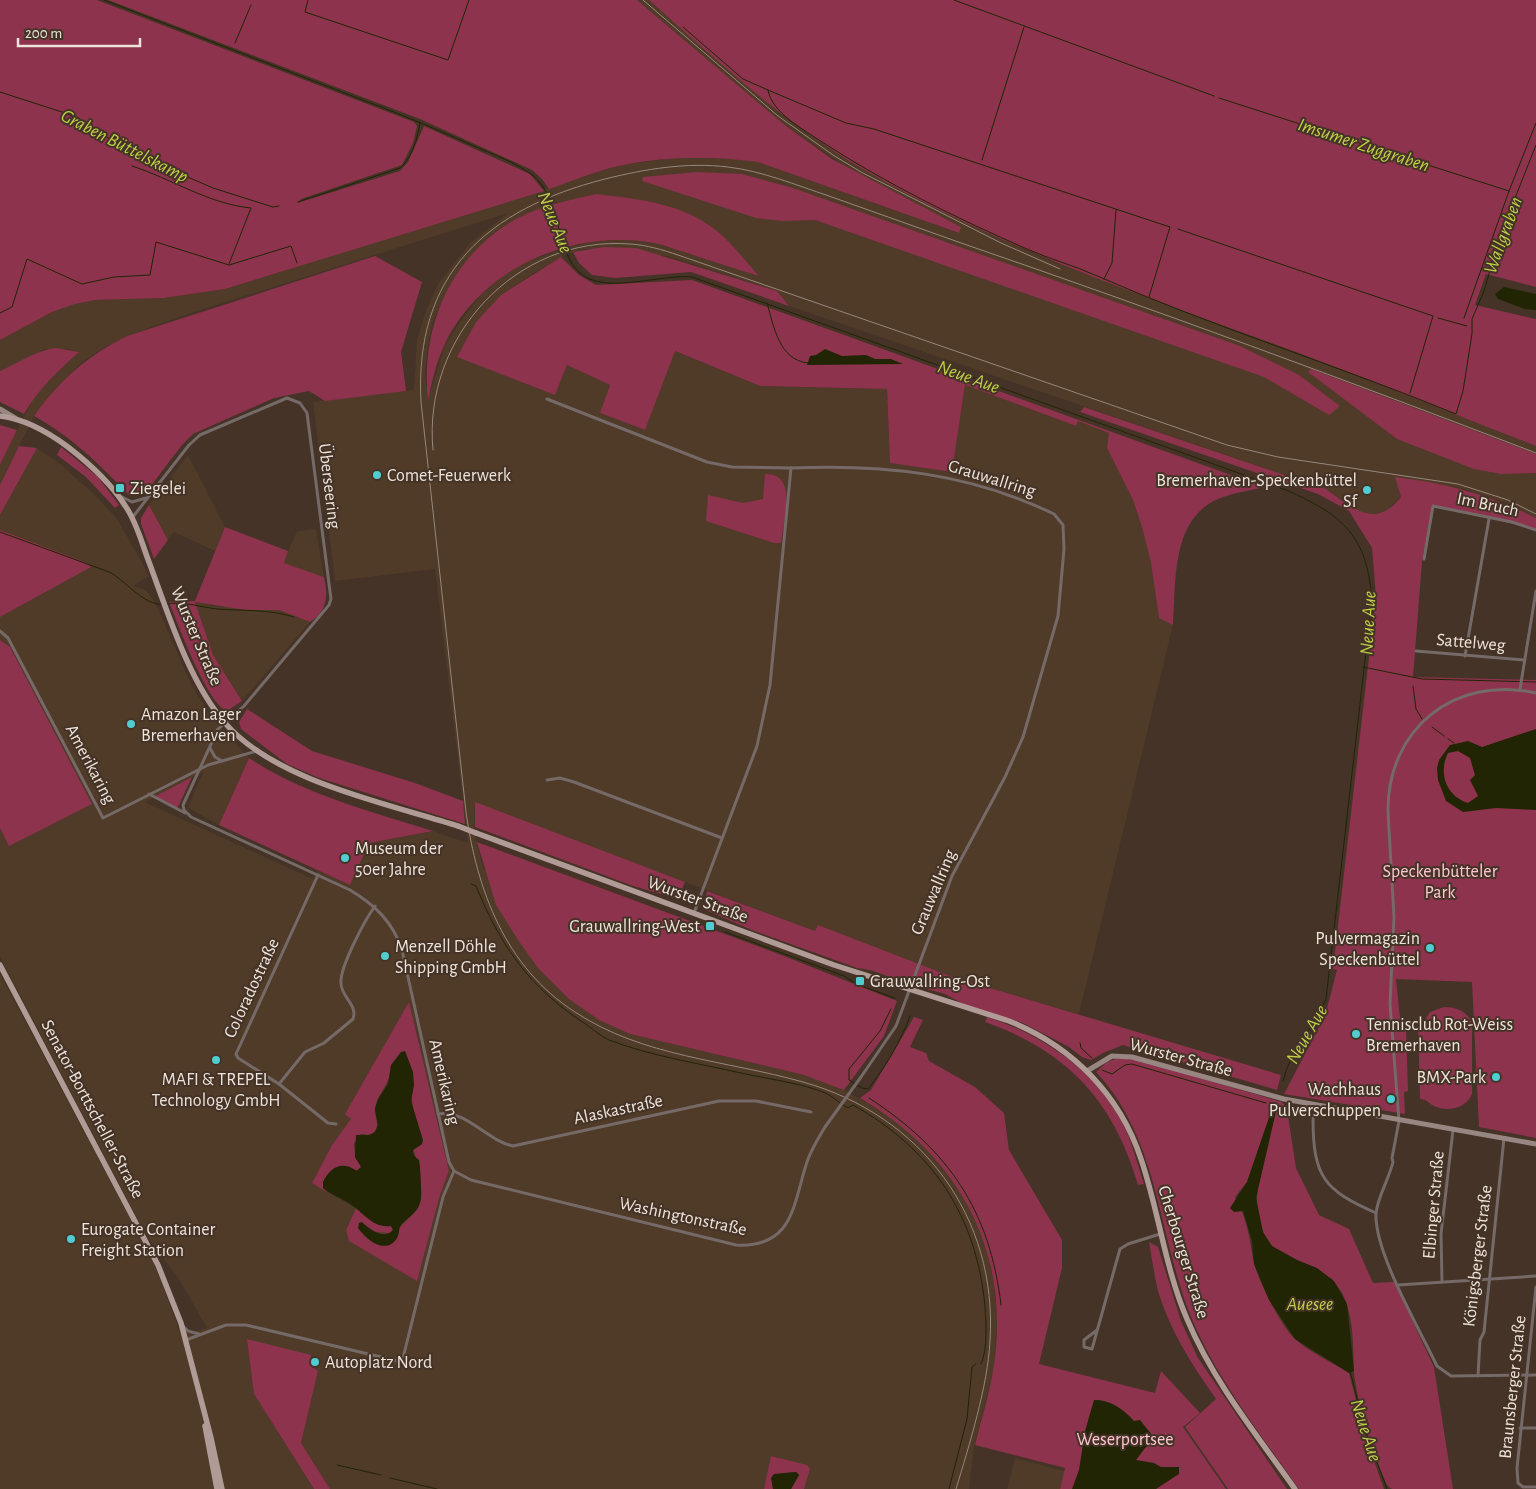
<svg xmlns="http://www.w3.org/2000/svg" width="1536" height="1489" viewBox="0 0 1536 1489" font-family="'Alegreya Sans',sans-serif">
<rect width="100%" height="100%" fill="#443326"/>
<!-- built -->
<g fill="#503a28" fill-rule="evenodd">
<path d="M637,0H649L795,124L868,172L955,217L1043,258L1334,367L1536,446V518L1506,503L1464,489L1396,477L1402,496L1385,512L1371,515L1358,511L1326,489L789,306L777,291L667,256L586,249L567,254L537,271L501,295L555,395L567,365L610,385L600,413L644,430L674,351L760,386L887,389L890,463L952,472L965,385L1076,426L1078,421L1110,433L1107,448L1133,500L1142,527L1151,563L1159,617L1173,625L1079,1014L950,976L817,926L815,931L475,803L474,831L483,868L630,1034L804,1075L837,1086L890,1116L916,1137L940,1162L962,1193L977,1221L987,1251L994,1283L997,1316L994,1368L974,1447L969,1489H804L810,1469L772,1456L764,1489H330L301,1443L318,1371L248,1339L254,1394L314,1489H0V974L155,1265L181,1335L207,1328L177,1276L146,1235L0,957V828L9,845L92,804L10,647L0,640V617L91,566L0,530V515L37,448L59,463L95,495L117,519L138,555L149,576L133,586L146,590L155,602L192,686L213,719L249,758L219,825L188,808L203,772L145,802L313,879L318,871L350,885L369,843L433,831L468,843L435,569L335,581L313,402L414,390L417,340L426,310L438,284L470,243L508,213L188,314L127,336L105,347L81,363L44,403L34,416L0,485V465L34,397L49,379L79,352L68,349H44L31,358L0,371V340L52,312L75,304L95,300L164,298L225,289L621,165L681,157H723L758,162L958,233L960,227L858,175L786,126ZM532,212L718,232L758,276L655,243L621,240L587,242L530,260L504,274L480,296L460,322L445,345L428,399L425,374L428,345L434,318L465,263L500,230ZM409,1003L449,1171L439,1198L346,1229L356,1208L312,1183L332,1145L352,1119L346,1114Z"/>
<path d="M188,455L225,527L215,551L174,532L168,540L149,505Z"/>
<path d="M316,529L324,577L283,563L297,531Z"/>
<path d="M195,602L213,606L279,610L310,622L242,701L213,655Z"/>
<path d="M1015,1458L1065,1471L1060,1489H1007Z"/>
</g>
<!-- green -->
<g fill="#8d334d">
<path d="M0,0H97L414,122L417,126L413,143L402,165L301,199L297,203L400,171L408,162L424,126L530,174L544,191L225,289L164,298L95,300L75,304L52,312L0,340Z"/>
<path d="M108,0H637L786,126L832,159L961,227L959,233L758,162C712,156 668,156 623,165C598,170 573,181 549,189L542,179L532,170L420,119Z"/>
<path d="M649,0H1536V287L1486,274L1475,305L1536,319V446C1469,420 1402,393 1335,367C1176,306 1013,256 866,171C787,125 717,61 649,0Z"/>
<path d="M697,172L742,174L793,188L1240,346L1299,375L1340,406L1329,415L1264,377L815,220L782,221L756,218L642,181L643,177Z"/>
<path d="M596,194C639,199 682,203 717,231C732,243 746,262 759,276C735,269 711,261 687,253C676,250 665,245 654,243C573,228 480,268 444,346C436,363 432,382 428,401C420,327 451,253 520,217C544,205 570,200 596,194Z"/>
<path d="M604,247L636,248L777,291L789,306L691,272L615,278L592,275L579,263L573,252Z"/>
<path d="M375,256L422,282L401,352L406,391L325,401L309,391L274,398L193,434L182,445L147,491L140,496H130C100,465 72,437 34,416C59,381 88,355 127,336Z"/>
<path d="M561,257L579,275L596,285L692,280L1264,487C1249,491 1232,493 1218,499C1171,519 1176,582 1173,625L1159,618L1151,563L1142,527L1133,500L1107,448L1109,433L1078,421L1076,426L965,385L952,472L890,463L887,389L760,386L675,351L645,430L600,413L610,385L567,365L555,395L457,357L476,322L501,295Z"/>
<path d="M56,348L79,352C58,371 38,389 24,414L0,402V371C18,363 37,350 56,348Z"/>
<path d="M1311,369L1536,454V473L1501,474L1474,469L1397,439L1308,372Z"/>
<path d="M1084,407L1326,489C1353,508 1375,530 1401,497L1395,477C1445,483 1491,495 1536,518V529L1432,506L1422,562L1413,677L1536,680V1138L1479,1127L1472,982L1396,979L1400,1018L1406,1027L1408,1091L1404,1092L1405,1114L1284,1094L1325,1016L1337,970L1333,969L1376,597L1372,548L1349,511L1318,494L1080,412Z"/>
<path d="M0,425L17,430L0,465Z"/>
<path d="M19,446L37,448L0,515V485Z"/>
<path d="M61,447L98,477L119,505L115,508L86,477L57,455Z"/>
<path d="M765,474C799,473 783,522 781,543H774L706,521L708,495L743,503L763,499Z"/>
<path d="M149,505L168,540L154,559L141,524V518Z"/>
<path d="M225,527L288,551L284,563L324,577C328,595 328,611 310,622L279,610H246L195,602L213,655L242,701L227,711C207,704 178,624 169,602L195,601Z"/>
<path d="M0,530L87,563L91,567L0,617Z"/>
<path d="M0,640L10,647L92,804L9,846L0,828Z"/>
<path d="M247,709L312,751L415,783L463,801L465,824L319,778L287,764L241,729L239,722Z"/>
<path d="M249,758C305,795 370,811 433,831L369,843L350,885L219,825Z"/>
<path d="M192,777L177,809L154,797Z"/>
<path d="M475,802L685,882L678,899L633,886L475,827Z"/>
<path d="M477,842L784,956L897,1001L884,1036L844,1090L804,1075L630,1034L599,1020L569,999L538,968L518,940L496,905Z"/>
<path d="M707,891L815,931L818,925L950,976L1281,1075L1277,1090L1123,1045L1103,1053L1091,1060L1082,1057L1069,1047L1023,1023L963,1004L945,994L912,985L870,970L857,968L754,931L708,911L704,906Z"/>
<path d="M409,1002L449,1171L439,1198L417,1281L349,1241L346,1230L356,1208L374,1223L390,1226L393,1229L390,1233L375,1232L362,1223L364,1236L373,1243L382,1246L397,1238L399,1228L418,1209L421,1198L420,1166L413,1150L422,1144C420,1123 407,1105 414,1085L391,1065C391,1084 379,1091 375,1108C374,1116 380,1124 375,1131C372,1136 366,1135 361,1134L354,1143L355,1157L362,1167L323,1188L328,1193L312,1183L332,1145L351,1119L345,1114Z"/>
<path d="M1444,1007C1457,1007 1470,1012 1472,1026V1094C1466,1109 1447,1112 1434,1106C1428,1103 1427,1099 1420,1099L1418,1023H1423L1430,1012Z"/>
<path d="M914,1017L923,1020L910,1047L926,1053L929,1061L975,1087L1004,1113L1009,1150L1062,1240V1268L1039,1364L1155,1393L1161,1371L1200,1413L1183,1427L1226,1489H1060L1065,1468L975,1445C982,1416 992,1386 995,1356C1008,1244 955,1154 860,1098L871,1090Z"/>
<path d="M987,1017C1049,1037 1105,1077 1130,1140C1135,1154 1139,1169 1144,1184L1138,1185C1114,1102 1068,1051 985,1022Z"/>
<path d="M1115,1059H1134L1282,1102L1287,1109L1296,1168L1319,1215L1349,1229L1373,1283L1394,1282L1434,1367L1453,1489H1392L1389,1487C1376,1469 1355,1394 1354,1371C1353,1347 1354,1316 1342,1293C1329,1270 1306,1266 1284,1253C1280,1251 1274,1249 1271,1246C1263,1237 1260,1222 1258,1211C1253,1187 1271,1133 1277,1107L1273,1106L1247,1182L1235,1197C1248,1221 1249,1237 1254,1263C1259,1282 1281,1327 1296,1340C1311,1353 1332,1362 1349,1373L1365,1435L1384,1489H1299C1259,1432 1215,1377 1189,1312C1158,1231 1158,1138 1096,1072L1107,1062Z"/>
<path d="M1149,1242L1158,1247L1181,1321L1198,1358L1287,1489H1228L1185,1427L1216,1399C1192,1365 1170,1331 1158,1291C1154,1275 1152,1258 1149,1242Z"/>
<path d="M247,1339L311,1355L309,1365L318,1371L301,1443L330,1489H314L254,1394Z"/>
<path d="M771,1456L807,1465L810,1469L804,1489H791L799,1475L796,1472L783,1473L773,1482V1489H764Z"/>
</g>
<!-- water -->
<g fill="#212504" fill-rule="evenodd">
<path d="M1504,287L1536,294V310L1525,309L1498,299L1495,294Z"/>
<path d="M825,349L842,356L866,355L875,359H891L903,364L807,365L810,356L816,355Z"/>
<path d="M1536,729V810L1496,808L1463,812L1446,801L1438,780L1437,768L1439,760L1450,745L1468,741L1482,747ZM1458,751L1470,758L1475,775L1470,780L1478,796L1468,803C1446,796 1438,773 1448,753Z"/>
<path d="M405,1051L413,1072L414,1085L411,1101L423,1140L422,1144L413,1150L414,1156L419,1160C420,1165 422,1195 421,1199C419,1211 410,1216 402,1224C398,1228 400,1233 397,1238C386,1256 366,1239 358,1228L359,1223L362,1222C370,1230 384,1240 393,1230L391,1226C372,1229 362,1210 347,1202C339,1197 330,1194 323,1188V1182C330,1167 342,1160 357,1171L361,1167L355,1157L356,1135H369L375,1132L378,1125L375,1109L378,1099L388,1084L391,1065L401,1052Z"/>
<path d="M1273,1106L1277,1107L1256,1198L1263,1232L1272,1246L1297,1260L1317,1268L1334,1281L1347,1304L1354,1371L1349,1373L1295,1339L1269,1300L1254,1264L1252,1241L1243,1211L1234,1212L1230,1208L1247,1182Z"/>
<path d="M1094,1400C1111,1400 1122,1408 1134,1421L1140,1420L1156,1440L1145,1448L1136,1460L1154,1463L1161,1467H1179V1474L1156,1489H1072L1079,1470L1085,1431Z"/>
<path d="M796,1472L799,1475L791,1489H773L771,1478L774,1474Z"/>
</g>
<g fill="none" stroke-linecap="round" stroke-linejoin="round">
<!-- stream -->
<g stroke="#212504" stroke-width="1">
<path d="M104,0C187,32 271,65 355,97C395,112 434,128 474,146C492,154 512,161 528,172C564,194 553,256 584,276C610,293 662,274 692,277L1286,490C1343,515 1367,535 1372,600L1326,999C1314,1028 1290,1050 1283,1081"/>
<path d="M308,0L305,12L448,60L469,0"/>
<path d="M954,0L1214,96"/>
<path d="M683,27L743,79L768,90C772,113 803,129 822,142C887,184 956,218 1027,249C1049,259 1073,265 1095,275C1213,327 1337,365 1456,414L1463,391L1472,334V319L1484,291L1500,236L1536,145"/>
<path d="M235,43L251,5"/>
<path d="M768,90L846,123L874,129L1170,227L1149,297"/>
<path d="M0,92L68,114L137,155L213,188L273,207L279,206"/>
<path d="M1219,98L1509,191"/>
<path d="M982,160L1024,27"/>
<path d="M132,166C172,179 209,204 251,208L229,264"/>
<path d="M298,202L400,168C412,158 418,138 420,122"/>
<path d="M1178,229L1433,316L1410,393"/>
<path d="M1104,279L1112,263L1116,210"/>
<path d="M767,303C774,327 779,360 808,363"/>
<path d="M0,313L12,307L27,259L82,284L114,277L150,275L156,242L229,265L291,246L297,263"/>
<path d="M1438,318L1467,326"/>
<path d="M1464,318L1509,191L1536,123"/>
<path d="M0,532L109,572C124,579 145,607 163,604"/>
<path d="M167,604C184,601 200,607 217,609C243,611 269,609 294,617"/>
<path d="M1363,667L1422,679L1536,682"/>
<path d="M1413,686L1416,709L1422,719"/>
<path d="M1432,727L1444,736"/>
<path d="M1448,739L1454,743"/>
<path d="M471,884L476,886C500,945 529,987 584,1023C592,1028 600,1036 609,1040C651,1056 697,1063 741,1073C763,1078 812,1085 829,1095C836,1099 840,1104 848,1108L853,1105C932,1149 977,1216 985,1307C986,1323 988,1349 981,1364"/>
<path d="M725,932L844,976L858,985L895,998"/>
<path d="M891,1009L880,1031L849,1069V1080L862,1088L868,1089C885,1068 901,1041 910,1016"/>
<path d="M1080,1043L1081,1048L1092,1058"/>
<path d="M1102,1070L1112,1074L1125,1065L1132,1064L1266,1103"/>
<path d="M869,1098C949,1150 990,1211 1001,1305"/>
<path d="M1350,1371L1365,1429L1387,1489"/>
<path d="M337,1465L381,1475"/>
<path d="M390,1478L437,1489"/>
<path d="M949,1489L967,1419L972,1367L976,1364"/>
</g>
<!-- street -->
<g stroke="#756a67" stroke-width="3">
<path d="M547,399L707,462L732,467L791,468"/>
<path d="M120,496L132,502L146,498"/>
<path d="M132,518L189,445L200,435L287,398L300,403L307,413L331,599L329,605L244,706L218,729L183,805L184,810L191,817L350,890C375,905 393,922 402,950L449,1162L454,1171L471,1180L736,1245C792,1248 793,1207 806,1165C810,1151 818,1139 825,1127"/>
<path d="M1424,559L1433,506L1512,522L1536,530"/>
<path d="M0,631L8,638L103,818L208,765L257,751"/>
<path d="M1416,651L1524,660"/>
<path d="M1465,656L1489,519"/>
<path d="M1520,689L1536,591"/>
<path d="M1536,693C1454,675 1387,729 1388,812L1394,917L1390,1004L1399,1121L1392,1158L1393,1162C1389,1179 1378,1196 1376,1213C1374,1252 1419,1328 1437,1366L1451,1376L1536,1375"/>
<path d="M210,748L215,757L222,761"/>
<path d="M547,780L560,778L574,782L722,838"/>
<path d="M149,794L185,813"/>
<path d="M318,875L236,1054L238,1058L279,1084L328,1123L336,1124"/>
<path d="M694,913L757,746L770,685L791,468C884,464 969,473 1054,514L1063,525L1064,549L1058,616L1023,737L1005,777L952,876L896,1026L861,1077"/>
<path d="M279,1084L305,1052L324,1043L353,1019C358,1005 342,998 341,984C339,968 365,920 375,906"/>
<path d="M438,1114C466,1109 487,1141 513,1146L719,1101H756L811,1112"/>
<path d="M1313,1118C1313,1177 1324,1190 1376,1213"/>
<path d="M1442,1282L1441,1234L1453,1130"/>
<path d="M1398,1285L1536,1276"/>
<path d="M1536,1287L1517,1468L1518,1483L1523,1487H1536"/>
<path d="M183,1326L188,1331L199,1334"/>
<path d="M1097,1330L1084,1340V1347L1092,1349L1120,1249L1128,1244L1160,1234"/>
<path d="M186,1340L226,1325H246L402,1362L443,1197L454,1171"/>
<path d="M1478,1376L1480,1340L1484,1332L1504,1138"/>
<path d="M1520,1428H1536"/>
</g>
<!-- secondary -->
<g stroke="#978682" stroke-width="5">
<path d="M0,409L15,418"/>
<path d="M1087,1071L1112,1056L1132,1057L1284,1099L1536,1144"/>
</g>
<!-- primary -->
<g stroke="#b19b96" stroke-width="5.5">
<path d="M0,416C25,419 48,432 68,447C90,464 111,483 126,507C137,523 142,544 149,562C168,613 189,682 225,723C275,781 386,803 458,826"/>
<path d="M476,833L834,965L1009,1021C1072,1046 1120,1095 1141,1159C1159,1212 1165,1268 1187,1319C1213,1381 1256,1434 1295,1489"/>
<path d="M0,965L158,1265L181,1323L211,1438L222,1489"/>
<path d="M205,1426L217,1489"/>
</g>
<!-- rail -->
<g stroke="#96887d" stroke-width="1">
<path d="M643,0L778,116L833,155L861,172L1001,243L1060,269"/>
<path d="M433,450C422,338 516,235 630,244C647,245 663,250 678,255L1227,445L1278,457L1458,484L1508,500L1536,514"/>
<path d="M956,1489C969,1446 988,1385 990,1341C998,1217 921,1115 803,1082C725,1060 643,1057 575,1012C505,967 477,890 466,812L421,402C414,274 487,209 605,179C645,169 687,162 728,167C762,171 796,185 829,196C874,212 919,228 964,244C1156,310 1346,380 1536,453"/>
</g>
<!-- street-bridge -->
<path stroke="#756a67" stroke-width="3" d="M825,1127L861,1077"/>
<!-- primary-bridge -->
<path stroke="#b19b96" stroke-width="5.5" d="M458,826L476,833"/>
</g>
<!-- markers -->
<g fill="#51ccd1" stroke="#443326" stroke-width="2">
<circle cx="377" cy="475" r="5"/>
<rect x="115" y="483" width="10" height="10" rx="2.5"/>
<circle cx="1367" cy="490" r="5"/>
<circle cx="131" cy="724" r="5"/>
<circle cx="345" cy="858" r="5"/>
<rect x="705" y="921" width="10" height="10" rx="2.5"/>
<circle cx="1430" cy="948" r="5"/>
<circle cx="385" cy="956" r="5"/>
<rect x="855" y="976" width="10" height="10" rx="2.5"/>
<circle cx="1356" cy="1034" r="5"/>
<circle cx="216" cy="1060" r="5"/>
<circle cx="1496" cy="1077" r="5"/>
<circle cx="1391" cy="1099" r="5"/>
<circle cx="71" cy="1239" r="5"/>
<circle cx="315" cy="1362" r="5"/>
</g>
<g text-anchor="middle" stroke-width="4" stroke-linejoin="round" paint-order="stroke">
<!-- poi labels -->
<g font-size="18" fill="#eee4db" stroke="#443326" text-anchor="start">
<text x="387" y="481">Comet-Feuerwerk</text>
<text x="1357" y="486" text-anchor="end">Bremerhaven-Speckenbüttel<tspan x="1357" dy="21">Sf</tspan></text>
<text x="130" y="494">Ziegelei</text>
<text x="141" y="720">Amazon Lager<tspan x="141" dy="21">Bremerhaven</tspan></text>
<text x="355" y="854">Museum der<tspan x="355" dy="21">50er Jahre</tspan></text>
<text x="700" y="932" text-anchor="end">Grauwallring-West</text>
<text x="1420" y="944" text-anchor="end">Pulvermagazin<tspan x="1420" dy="21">Speckenbüttel</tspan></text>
<text x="395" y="952">Menzell Döhle<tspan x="395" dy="21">Shipping GmbH</tspan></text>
<text x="870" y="987">Grauwallring-Ost</text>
<text x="1366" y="1030">Tennisclub Rot-Weiss<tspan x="1366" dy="21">Bremerhaven</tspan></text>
<text x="1486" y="1083" text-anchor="end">BMX-Park</text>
<text x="216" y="1085" text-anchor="middle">MAFI &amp; TREPEL<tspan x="216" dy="21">Technology GmbH</tspan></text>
<text x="1381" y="1095" text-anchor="end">Wachhaus<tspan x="1381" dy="21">Pulverschuppen</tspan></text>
<text x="81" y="1235">Eurogate Container<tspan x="81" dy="21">Freight Station</tspan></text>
<text x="325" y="1368">Autoplatz Nord</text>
</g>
<!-- street labels -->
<g font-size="18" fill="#eee4db" stroke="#443326">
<text transform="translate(992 478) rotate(17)" y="6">Grauwallring</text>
<text transform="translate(330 486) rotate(83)" y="6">Überseering</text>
<text transform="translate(1488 504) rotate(12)" y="6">Im Bruch</text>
<text transform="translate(197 636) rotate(67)" y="6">Wurster Straße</text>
<text transform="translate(1471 642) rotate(5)" y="6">Sattelweg</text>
<text transform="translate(91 764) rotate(62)" y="6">Amerikaring</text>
<text transform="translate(933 892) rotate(-67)" y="6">Grauwallring</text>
<text transform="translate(698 899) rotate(20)" y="6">Wurster Straße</text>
<text transform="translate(251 988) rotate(-65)" y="6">Coloradostraße</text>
<text transform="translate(1181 1057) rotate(15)" y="6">Wurster Straße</text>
<text transform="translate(445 1082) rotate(77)" y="6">Amerikaring</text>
<text transform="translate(93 1109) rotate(62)" y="6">Senator-Borttscheller-Straße</text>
<text transform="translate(618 1109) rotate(-12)" y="6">Alaskastraße</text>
<text transform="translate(1433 1205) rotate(-85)" y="6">Elbinger Straße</text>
<text transform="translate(683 1216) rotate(12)" y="6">Washingtonstraße</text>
<text transform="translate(1184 1252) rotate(73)" y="6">Cherbourger Straße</text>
<text transform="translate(1477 1256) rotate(-83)" y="6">Königsberger Straße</text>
<text transform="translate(1512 1387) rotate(-84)" y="6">Braunsberger Straße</text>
</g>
<!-- park labels -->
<g font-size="18" fill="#ffc8d3" stroke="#443326">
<text x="1440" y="877">Speckenbütteler<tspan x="1440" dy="21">Park</tspan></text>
<text x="1125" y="1445">Weserportsee</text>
</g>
<!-- water labels -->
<g font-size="19" font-style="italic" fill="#bfd048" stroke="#443326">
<text transform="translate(1364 144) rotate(18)" y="7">Imsumer Zuggraben</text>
<text transform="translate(125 145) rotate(27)" y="7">Graben Büttelskamp</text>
<text transform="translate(556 222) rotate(68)" y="7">Neue Aue</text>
<text transform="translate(1502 235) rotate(-70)" y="7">Wallgraben</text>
<text transform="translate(969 376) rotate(20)" y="7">Neue Aue</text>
<text transform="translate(1367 623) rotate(-87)" y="7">Neue Aue</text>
<text transform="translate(1306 1034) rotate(-60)" y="7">Neue Aue</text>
<text x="1310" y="1310">Auesee</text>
<text transform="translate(1367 1430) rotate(72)" y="7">Neue Aue</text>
</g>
</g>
<!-- scale -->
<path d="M18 38v8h122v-8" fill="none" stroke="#eee4db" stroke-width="2.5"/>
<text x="25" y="38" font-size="15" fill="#eee4db" stroke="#443326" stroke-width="4" paint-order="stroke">200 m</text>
</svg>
